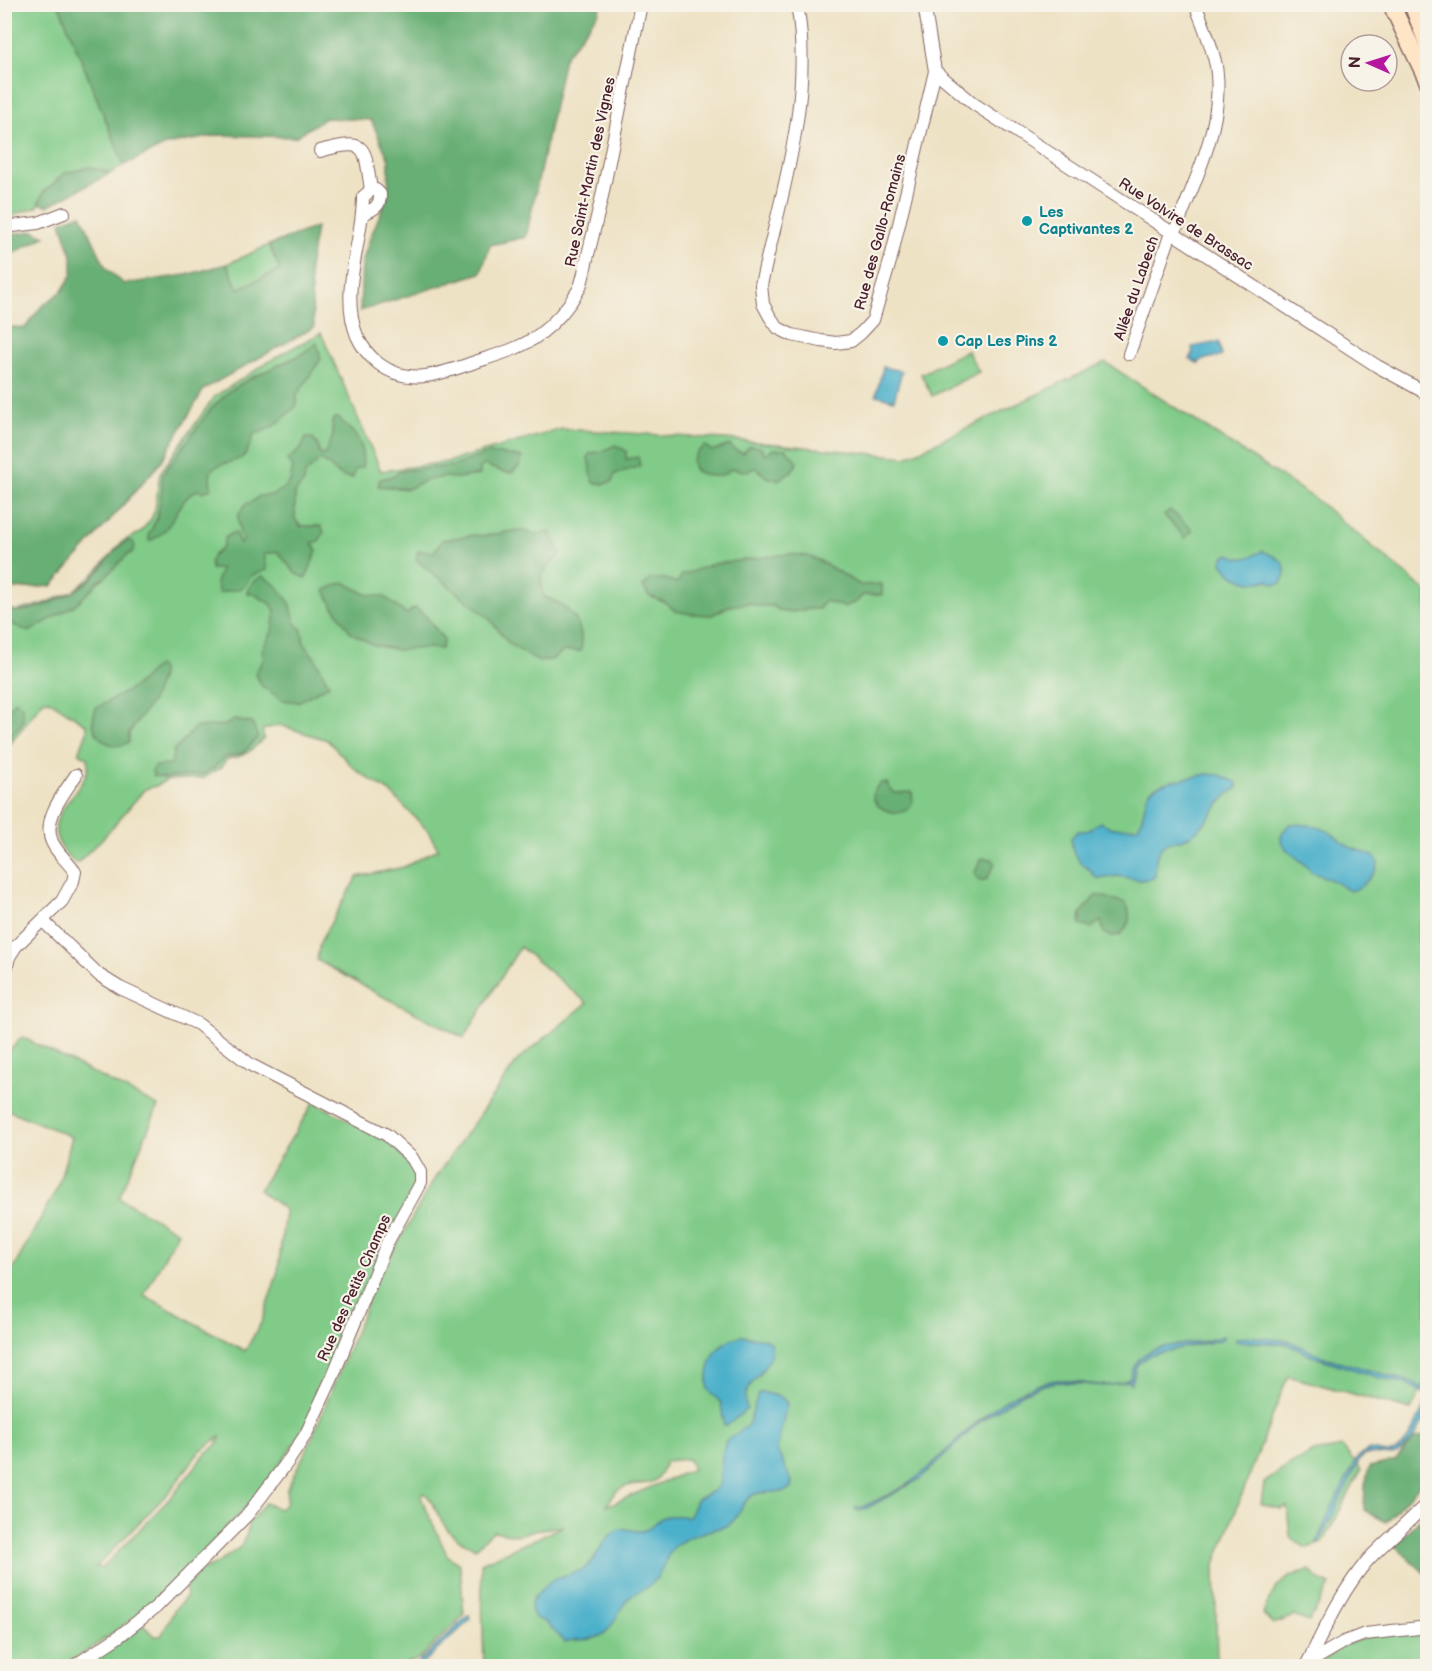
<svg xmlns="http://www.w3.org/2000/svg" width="1432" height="1671" viewBox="0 0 1432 1671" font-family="'Balsamiq Sans',sans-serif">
<rect width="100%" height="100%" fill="#f7f3e8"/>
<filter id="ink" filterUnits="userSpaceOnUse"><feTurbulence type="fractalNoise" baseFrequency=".0167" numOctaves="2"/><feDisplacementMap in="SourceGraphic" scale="12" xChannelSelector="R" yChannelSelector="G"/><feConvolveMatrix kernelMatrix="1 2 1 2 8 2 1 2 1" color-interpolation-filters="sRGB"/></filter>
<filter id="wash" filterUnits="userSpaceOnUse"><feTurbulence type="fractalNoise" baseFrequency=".008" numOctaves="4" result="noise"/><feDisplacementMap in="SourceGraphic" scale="24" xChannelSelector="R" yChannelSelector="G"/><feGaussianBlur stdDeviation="1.35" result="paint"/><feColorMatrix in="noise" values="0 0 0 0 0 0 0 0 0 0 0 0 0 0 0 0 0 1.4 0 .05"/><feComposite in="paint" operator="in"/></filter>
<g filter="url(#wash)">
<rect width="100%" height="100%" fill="#eee2c5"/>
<!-- green -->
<g fill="#80cb88" stroke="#65755a" stroke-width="1.5" fill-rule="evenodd">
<path d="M5,5H59L124,165L111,173L90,167L43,193L38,207L15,214L9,220H5Z"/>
<path d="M269,245L280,270L238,289L227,264Z"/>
<path d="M321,333L381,471L447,462L562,429L725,439L906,457L1105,362L1314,498L1427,592V1377L1411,1410L1288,1376L1215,1564L1217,1666H484L481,1563L564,1526L534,1530L518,1535L493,1531L476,1548C444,1536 444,1523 428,1496L424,1493L421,1497L447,1555L460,1565L464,1615L419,1659L399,1666H78L109,1645L130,1636L143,1625L154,1636H161L175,1609L187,1596L185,1587L200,1571L215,1565L240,1547L247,1534L248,1524L265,1503L279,1509L286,1504L287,1489L310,1443L376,1281L435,1178L518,1060L587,1003L520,947L464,1038L376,993L317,960L320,942L357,877L404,867L438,849L428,831L390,792L357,771L327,740L279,725L262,730L264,738C251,751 245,757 227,759L220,768L204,778L166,780L156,786L145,789L104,837L77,863C70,861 68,856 64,851C34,812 94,792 88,758L79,753L87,732V725L49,700L43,701L5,751V607L16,611L43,604L72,592L92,576L123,541L140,533L151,519L155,510L160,473L215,396L281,354ZM688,1459L693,1469L607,1506C611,1499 614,1491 622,1488C645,1477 654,1495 666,1461Z"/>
<path d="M967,350L979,372L932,396L921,374Z"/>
<path d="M22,1037L158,1106L119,1198L178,1232L144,1295L245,1351L262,1321L278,1271L285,1210L259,1190L314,1102L389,1141L416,1172L415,1183L305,1429L257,1496L153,1604L89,1650L62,1666H5L4,1286L58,1186L72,1137L5,1109L4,1057ZM220,1437L217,1445L206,1453L174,1494L102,1568L96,1567L170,1491L200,1451Z"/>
<path d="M1342,1447L1361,1470L1323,1543L1306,1548L1290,1537L1287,1506L1281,1509L1261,1504L1264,1483L1288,1466L1314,1452Z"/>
<path d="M1310,1570L1316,1578L1330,1585L1309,1622L1294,1616L1273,1624L1263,1614C1273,1588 1281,1576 1310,1570Z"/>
<path d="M1427,1631L1419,1666H1316L1344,1645L1371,1636Z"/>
</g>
<!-- forest -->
<g fill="#68af74" stroke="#596750" stroke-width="1.5">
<path d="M59,5H600L599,12L564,58L526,237L490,245L481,273L360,311L362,262L370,238L388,195L389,160L371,120L325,118L295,137L219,135L166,145L124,165Z"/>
<path d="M90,167L111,173L48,206L39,203L43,193L65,173Z"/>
<path d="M81,214L106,268L124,284L186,275L227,264L238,289L280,270L269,245L316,227L309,269L314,327L204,389L161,462L52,586L5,590V329L13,327L25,328L41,307L62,291L72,275V256L61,222Z"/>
<path d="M34,231L45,236L5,258V235Z"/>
<path d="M317,343L321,359L297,395V405C284,418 273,430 254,434C251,440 249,451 244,456C237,462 223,462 212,469L210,476L211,488L204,492L197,490C175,501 174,533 149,541V534L157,518L161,498L163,474L211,409L228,392L249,379L298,356Z"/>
<path d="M335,418H339L357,437L362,448L363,467L355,469L353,478C334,478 333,465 320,460L305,474L304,482L295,493V519L300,526H321L324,532L319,541L312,543L317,550L306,578L296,574L278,552L264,554L267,570L253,575L249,578L245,585L239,589L219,593L216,583L221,569H211L210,562L213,555C221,551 224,546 225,537L235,532L240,544L244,540L240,533L238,517L240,512L246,504L253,501L259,496L273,495L284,488L290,482L293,467L287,460L301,449L306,438H313L318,446L320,455L325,454L333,435L332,423Z"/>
<path d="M615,445L626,451V459L638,457L640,466L615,474L612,482L603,484L593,482L588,458L590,453L601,452Z"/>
<path d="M730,445L733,449L743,453L750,446L760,447L766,454L773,449H786L798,462L792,471L778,480L766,477L757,468L745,471L731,469C720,480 707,477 694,470L692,461L697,452L705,446L712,451Z"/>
<path d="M486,454H501L522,457L520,465L512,473L503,472L484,465L480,468V475L456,478L443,477L424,481L408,489L378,486L380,479L396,475L399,471L453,466Z"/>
<path d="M1170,510L1193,530L1185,538L1164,515Z"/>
<path d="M518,530L535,534L551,532L561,554C545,570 538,572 543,596C568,605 585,622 581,651H564L553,659L539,662L509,644L489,618L416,560L418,551L434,552L442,540L474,535L485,536Z"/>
<path d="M128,541L133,542L135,547L132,553L128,554L104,578L96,583L95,586L75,605L29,632L5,621V609C29,618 78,593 96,574C107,564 113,547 128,541Z"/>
<path d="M789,554L808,556L820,561L860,585L882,584V595H863L856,602L844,607L825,601L819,609C802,607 786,619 773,606H757L750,603L729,606L712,615L691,614L675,611L666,603L649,596L643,587L650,579H666L677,583L682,575L713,564Z"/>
<path d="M263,576L277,586L290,603L295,622L302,630L304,643L316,660L329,685L298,702L282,700L262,686L255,673L264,659L262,650L272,632L275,611L271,604L254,594L247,593C249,584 255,580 263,576Z"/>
<path d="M344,582L366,594L385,597L406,614L415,608L426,616L444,640L441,649L426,648L398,650L374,645L351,633L331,603L325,590Z"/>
<path d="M157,666L161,669V676L152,701L129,733V742C115,752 93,739 93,722C93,718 95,712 96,708C109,700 122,695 135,686C143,680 148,672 157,666Z"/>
<path d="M15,700L22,706L23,721L5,744V712L9,710Z"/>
<path d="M234,720L252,723L258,737L243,753L225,757L214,768L204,774L164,778L153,776L152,770L156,766L171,765L174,749L179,746L195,727L225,725Z"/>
<path d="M881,783H887L893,793L912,792C919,831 851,807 881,783Z"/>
<path d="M982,858L992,859L995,863L987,879L981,881L976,877L975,872Z"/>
<path d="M1096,895L1126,903C1132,916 1130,925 1120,935L1111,936L1104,933L1101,921L1091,928L1080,925L1081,913Z"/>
<path d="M1427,1436V1476L1386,1522L1364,1510L1365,1485L1369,1467L1395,1461L1415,1438Z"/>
<path d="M1427,1511V1575L1395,1546Z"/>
</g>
<!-- water -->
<g fill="#4cb0cb" stroke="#4b687b" stroke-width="1.5">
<path d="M1219,342L1222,356L1201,360L1199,364L1190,359L1193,354L1192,347Z"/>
<path d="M883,367L902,371L894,400L876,395Z"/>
<path d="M1262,551C1279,557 1292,564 1281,583L1276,585L1268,580C1249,586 1233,579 1222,563L1223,557L1230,554C1243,562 1250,557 1262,551Z"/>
<path d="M1207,774L1220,775L1236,782L1238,788C1217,798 1209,826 1188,837C1180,842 1168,839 1162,847C1152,859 1158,866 1154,878L1140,880L1117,876L1100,879L1095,877L1091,871L1080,862L1073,852L1071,838L1078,831H1087L1100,822L1113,828L1138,827C1145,816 1143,805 1148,794C1155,780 1193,778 1207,774Z"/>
<path d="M1290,824C1303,824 1319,825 1331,833C1337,837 1342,843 1350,847C1364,854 1392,854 1369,879C1363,885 1359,889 1350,891L1330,879L1311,872C1301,854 1264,847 1290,824Z"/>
<path d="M1427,911V975L1425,960L1418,941L1420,924Z"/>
<path d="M742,1336L765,1339L771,1343C776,1371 737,1382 747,1409L727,1426L724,1425L721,1403L708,1389C706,1363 715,1341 742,1336Z"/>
<path d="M1223,1336V1338L1220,1340L1149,1355L1137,1365L1131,1384L1129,1381L1107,1386L1058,1382L1043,1385L1023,1393L982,1420L920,1479L867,1508L858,1511L855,1508L863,1507C880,1498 902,1490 916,1478C953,1448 982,1409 1027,1389C1037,1385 1047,1380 1058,1380C1081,1380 1109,1393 1130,1378C1138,1342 1171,1347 1200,1342C1208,1341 1216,1338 1223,1336Z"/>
<path d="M1253,1337L1289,1341L1324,1357L1414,1383L1427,1390V1395L1408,1384L1380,1378L1312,1356L1287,1344L1236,1341L1235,1338Z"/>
<path d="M761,1392L781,1397L787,1403L777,1450L792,1482L791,1487L786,1491C775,1494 763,1490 753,1495C741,1501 740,1517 729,1525C711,1531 682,1535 671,1551C664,1561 662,1573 653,1583C646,1590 635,1591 627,1600C618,1611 613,1630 600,1636C589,1642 577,1638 565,1642L544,1621C533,1620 531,1612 531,1602C535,1596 548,1582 554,1579C563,1574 576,1574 585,1568C598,1558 601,1541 614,1532C624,1525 631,1532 641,1531C651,1530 653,1524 660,1519C667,1514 679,1516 688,1517L691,1513L696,1500L716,1489L720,1482L722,1454L726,1441L748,1425L758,1394Z"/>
<path d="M1427,1400C1428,1418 1411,1450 1392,1455C1380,1458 1371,1449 1360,1459L1319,1543L1316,1544L1330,1511L1358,1457L1369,1450C1375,1450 1382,1453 1388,1453C1408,1452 1419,1415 1427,1400Z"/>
<path d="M469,1615L470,1620L420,1666H415Z"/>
</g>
</g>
<g filter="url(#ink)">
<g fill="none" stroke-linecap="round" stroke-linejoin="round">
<!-- street casing -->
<g stroke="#836361" stroke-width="14">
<g id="street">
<path d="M797,4C814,99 781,194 761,285L763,304L770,317L778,328L792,335L821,341L836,343L851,341L861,333L873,320L891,258L935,71L924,4"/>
<path d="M935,71L974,104L1377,366L1428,394"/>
<path d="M320,151C368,138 364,145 371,190"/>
<path d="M363,214C373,210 381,206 380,194L376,190H371L363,197C363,242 339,291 357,336C362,347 370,357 379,364C411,388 445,372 478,361C500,354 522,348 540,334C556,322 569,306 579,289C583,281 584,271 586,263C591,242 596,222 601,201C614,135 628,70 641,4"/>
<path d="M4,227L38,223L64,213"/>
<path d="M1174,234C1194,181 1225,124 1216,66C1212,45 1203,24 1195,4"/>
<path d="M1129,354L1171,233"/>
<path d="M43,921L99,975L120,988L198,1024L251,1065L387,1135L412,1158L420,1172V1183L387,1243L332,1378L306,1434L289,1460L248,1514L156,1607L118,1637L74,1666"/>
<path d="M4,979L9,957L16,946L62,901L73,881L75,872C68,862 57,853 52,842C42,819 64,793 76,775"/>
<path d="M1308,1663L1344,1642L1365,1634L1428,1627"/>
<path d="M1306,1666C1324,1630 1341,1592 1367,1561C1386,1540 1409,1523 1428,1502"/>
</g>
</g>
<!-- secondary casing -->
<g stroke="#836361" stroke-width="19">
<g id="secondary">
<path d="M1391,4L1428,82"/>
<path d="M1412,4L1428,46"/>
</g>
</g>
<!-- street -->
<use href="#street" stroke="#fff" stroke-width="12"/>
<!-- secondary -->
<use href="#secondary" stroke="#fde5c5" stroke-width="16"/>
</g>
</g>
<!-- markers -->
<g fill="#0f9aa8" stroke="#f7f3e8" stroke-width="2">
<circle cx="1027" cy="221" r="6"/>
<circle cx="943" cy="341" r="6"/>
</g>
<g text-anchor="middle" stroke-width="4.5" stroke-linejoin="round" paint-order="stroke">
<!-- street labels -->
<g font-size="15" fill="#4a1f2b" stroke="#f7f3e8">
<text transform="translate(590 172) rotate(-78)" y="5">Rue Saint-Martin des Vignes</text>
<text transform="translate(1186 224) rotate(33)" y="5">Rue Volvire de Brassac</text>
<text transform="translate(880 232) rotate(-75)" y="5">Rue des Gallo-Romains</text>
<text transform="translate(1136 288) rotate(-71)" y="5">Allée du Labech</text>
<text transform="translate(354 1288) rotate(-66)" y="5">Rue des Petits Champs</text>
</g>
<!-- culture labels -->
<g font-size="15" font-weight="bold" fill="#0d838f" stroke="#f7f3e8" text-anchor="start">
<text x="1039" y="217">Les<tspan x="1039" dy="17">Captivantes 2</tspan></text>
<text x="955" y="346">Cap Les Pins 2</text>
</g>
</g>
<!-- margin -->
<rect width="1432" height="1671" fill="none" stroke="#f7f3e8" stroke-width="24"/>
<!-- north arrow -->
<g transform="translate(1369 63) rotate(273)"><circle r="28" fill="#f7f3e8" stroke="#b29e9c" stroke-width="1.5"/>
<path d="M0-4.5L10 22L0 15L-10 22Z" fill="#b5179e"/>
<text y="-9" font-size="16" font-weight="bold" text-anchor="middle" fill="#4a1f2b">N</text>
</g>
</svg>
